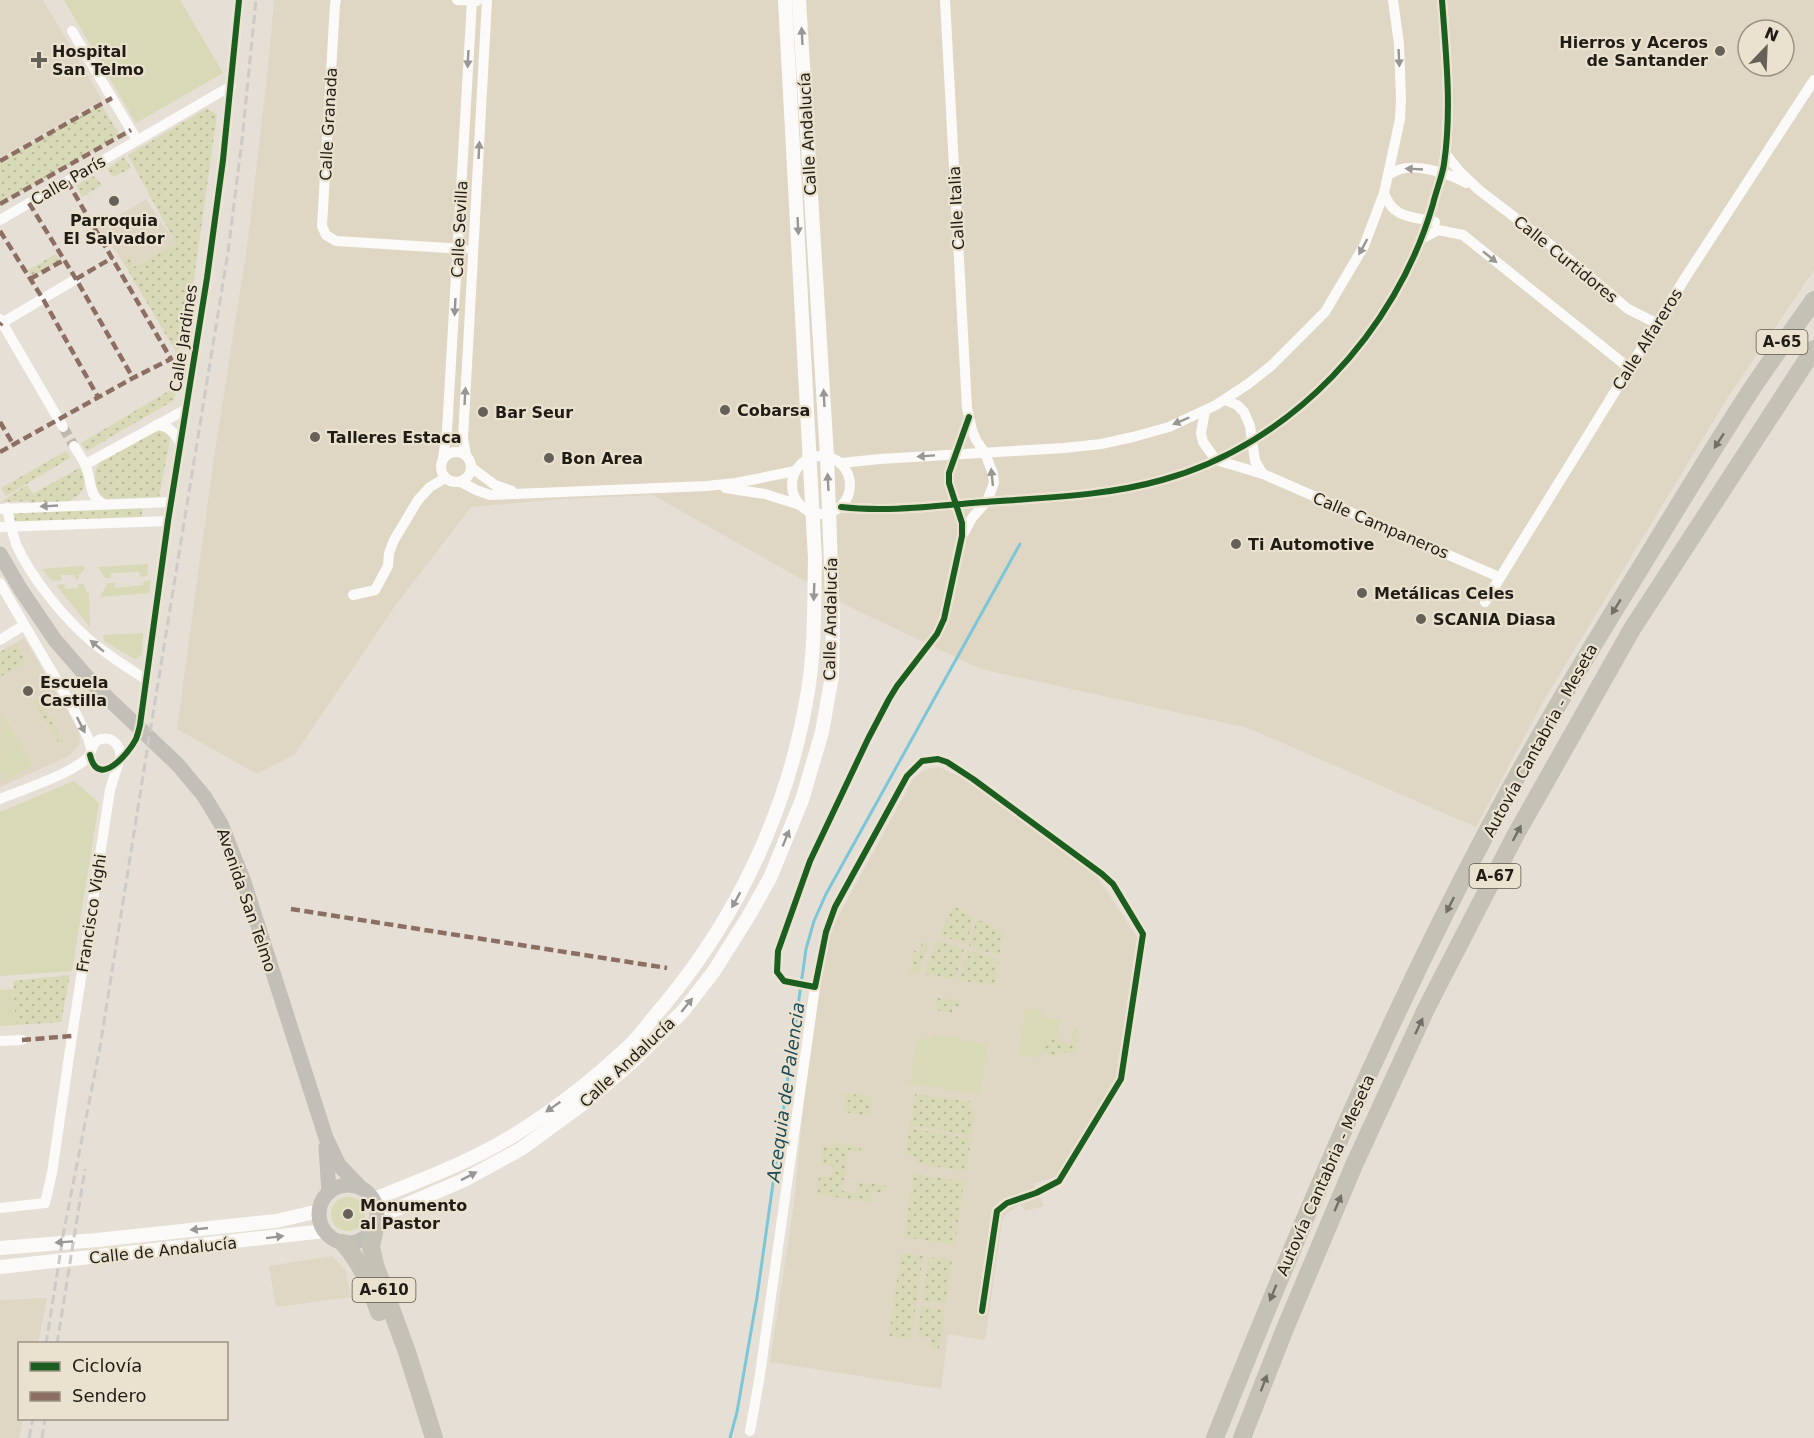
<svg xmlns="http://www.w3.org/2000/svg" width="1814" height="1438" viewBox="0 0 1814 1438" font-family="'DejaVu Sans',sans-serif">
<defs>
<pattern id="grass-dots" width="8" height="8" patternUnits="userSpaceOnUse" patternTransform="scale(1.5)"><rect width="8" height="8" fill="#d8d9b6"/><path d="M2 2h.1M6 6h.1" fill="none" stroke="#b9ba9c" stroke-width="1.8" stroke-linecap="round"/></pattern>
</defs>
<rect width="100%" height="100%" fill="#e5dfd5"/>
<!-- built -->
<g fill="#e0d6c4" fill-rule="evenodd">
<path d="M0,0H43L102,100L0,158Z"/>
<path d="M274,0H1814V270L1728,397L1544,700L1476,827L1248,728L981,669L854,609L653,495L561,499L471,507L395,606L295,754L257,774L177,729L213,464L248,240L268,68ZM1748,30H1784V66H1748Z"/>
<path d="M146,199L176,244L134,267L129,257L123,262L98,228Z"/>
<path d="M24,638L79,731L80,744L69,756L0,787V652Z"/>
<path d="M939,767L966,780L1097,876L1137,937L1117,1077L1058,1176L1033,1184L1044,1206L1025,1211L1020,1204L1006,1214L1002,1221L985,1340L948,1334L941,1389L770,1362L794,1203L804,1099L821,977L831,930L913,779L926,769Z"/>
<path d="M332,1256L346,1271L351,1297L276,1307L269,1266Z"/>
<path d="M47,1298L38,1343L20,1344V1418L23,1419L19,1438H0V1300Z"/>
</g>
<!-- grass -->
<g fill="url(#grass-dots)">
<path d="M101,104L120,136L0,204V161Z"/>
<path d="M207,108L217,115L185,342L176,352L123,262L129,257L134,267L176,244L128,155Z"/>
<path d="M124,157L131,168L113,177L107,169Z"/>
<path d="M94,176L102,185L82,197L76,185Z"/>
<path d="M56,254L60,261L32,277L28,270Z"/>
<path d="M177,386L174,400L87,451L81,443Z"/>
<path d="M158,429L167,433L170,440L159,497L104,499C94,488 91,473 101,461Z"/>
<path d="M66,451L70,458L6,496L1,488Z"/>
<path d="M79,468C84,473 86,478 84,485C78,508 48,502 29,503V501L1,502L27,485L33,494Z"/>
<path d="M142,503V522L11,527L7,508Z"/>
<path d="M16,643L26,662L0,677V652Z"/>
<path d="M37,698L65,744L58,742L34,701Z"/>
<path d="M954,906L974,918L966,944L939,935Z"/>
<path d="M977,919L1003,933L999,956L969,946Z"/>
<path d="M937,940L964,949L955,979L924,974Z"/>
<path d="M922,941L928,944L918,974L910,973L914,951L920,952Z"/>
<path d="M968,950L999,960L994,986L959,980Z"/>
<path d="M70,975L61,1022L16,1025L13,981Z"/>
<path d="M937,998L960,1001V1007L953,1006L952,1013L935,1010Z"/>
<path d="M1073,1029L1078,1030L1074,1054L1058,1051L1056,1058L1043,1052L1045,1037L1057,1039V1041L1071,1044Z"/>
<path d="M846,1093L872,1097L869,1116L844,1112Z"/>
<path d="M915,1094L972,1102L971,1110L975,1112L971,1136L910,1125Z"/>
<path d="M910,1128L971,1139L966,1171L918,1164L914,1157L906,1152Z"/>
<path d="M834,1142L861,1148V1152L848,1150L842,1191L857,1194L859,1182L889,1186L880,1193L875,1191L872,1193L870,1199L873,1203L817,1194L819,1176L829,1177L833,1172L832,1166L821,1164L823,1146L833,1148Z"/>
<path d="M913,1173L964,1182L955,1245L905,1237Z"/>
<path d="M901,1253L923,1256L911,1339L889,1336Z"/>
<path d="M929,1257L952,1260L946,1304L922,1301Z"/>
<path d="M921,1306L945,1310L939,1349L930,1348L931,1338L917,1336Z"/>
</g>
<!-- garden -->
<g fill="#d8d9b6">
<path d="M64,0H180L223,73L136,123Z"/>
<path d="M148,564L147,576L140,577L139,572L111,573V578H105L98,567Z"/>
<path d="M84,566V570L79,575V579H75V575H61L62,580L52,581L42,569Z"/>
<path d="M151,580L149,593L100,597L108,583H115V588L143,585L144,581Z"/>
<path d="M64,584L65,589L78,588V584H84L85,590L89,593L90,627L56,585Z"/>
<path d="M143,633L142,654L135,659L104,641L103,635Z"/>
<path d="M1,712L32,765L6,780L0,770Z"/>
<path d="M74,781L99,803L72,971L0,976V812Z"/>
<path d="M13,989L16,1025L0,1026V990Z"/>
<path d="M1025,1008L1042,1010V1015L1044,1018L1059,1019L1057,1039L1045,1038L1042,1058L1019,1055Z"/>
<path d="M931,1034L988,1044L980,1094L910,1084L916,1038L930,1040Z"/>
<circle cx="348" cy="1214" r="17"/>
</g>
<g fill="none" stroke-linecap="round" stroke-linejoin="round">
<!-- stream -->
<path stroke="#7cc6d8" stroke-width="3" d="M730,1438L737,1412L757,1297L806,949L814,921L826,894L1020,544"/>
<!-- minor-tunnel -->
<path stroke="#beb8af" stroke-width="10" stroke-dasharray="10 5" stroke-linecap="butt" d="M63,427L74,446"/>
<!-- minor -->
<g stroke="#fbfaf9" stroke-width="10">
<path d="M336,0L335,4L322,226L326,235L336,241L464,249"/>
<path d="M457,0L477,1"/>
<path d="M945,0L967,408L972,430L976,440L985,453L993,474L994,483L987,501L972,518L964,533"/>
<path d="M72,31L137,140"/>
<path d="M1445,153L1460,172L1479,190L1565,256L1628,309L1656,323"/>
<path d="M1388,175C1392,173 1397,170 1401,169C1419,164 1450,174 1466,183"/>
<path d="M1384,193C1393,219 1412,216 1435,222"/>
<path d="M0,220L231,86"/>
<path d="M1421,239L1438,230L1463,235L1629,368"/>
<path d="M0,319L63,427"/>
<path d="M2,323L76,279"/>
<path d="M1225,400L1237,405L1244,412L1250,426L1255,461L1263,474"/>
<path d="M1205,411L1201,433L1203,442L1216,460L1263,474L1499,577"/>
<path d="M969,417L949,473V483L962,523V536L944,619L937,634L897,686L889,699L868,739L810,861L778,951L777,972L784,981L815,987L826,932L835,907L907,776L922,761L938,759L947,762L973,779L1102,874L1113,884L1143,934L1121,1079L1059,1181L1036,1193L1007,1203L997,1211L982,1311"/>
<path d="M156,425C169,426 173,431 180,442"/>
<path d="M74,446C78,453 84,460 86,467C92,481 88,497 104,504"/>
<circle cx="456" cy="467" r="15"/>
<path d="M466,455L463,438L487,0"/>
<circle cx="821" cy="485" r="29"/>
<path d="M443,458L447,431L472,0"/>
<path d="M841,463L880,459L1064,448L1101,444L1133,437L1169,427L1216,405L1248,384L1271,366L1325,312L1364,246L1384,193L1400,119L1401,100L1399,44L1393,0"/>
<path d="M86,464L185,410"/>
<path d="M472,468L495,485L512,491"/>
<path d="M461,482L476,490L490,495L706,486L736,483L795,471"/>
<path d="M725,488L765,494L800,505"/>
<path d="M841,507C893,513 947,504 1000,501C1054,497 1109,495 1162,480C1292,444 1396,332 1433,204C1436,191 1442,177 1444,164C1452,109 1446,55 1442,0"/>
<path d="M7,508C9,520 12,532 16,544C31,578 64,618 92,642C109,656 127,667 145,679"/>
<path d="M0,509L171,502"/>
<path d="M0,527L168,521"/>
<path d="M0,583L73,708L88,738L91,749"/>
<path d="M353,595L375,590L388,566L389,553L394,540L418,500L430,487L445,478"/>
<path d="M1485,602L1687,275L1814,80"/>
<path d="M0,640L24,625"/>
<path d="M90,755C98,790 129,753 136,739C138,734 139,729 140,725L168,521L207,278L223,160L239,0"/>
<path d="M0,799C22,790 53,780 73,768C78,765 85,761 88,757C93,751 91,742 101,739C114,736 122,748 120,759"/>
<path d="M0,1041L22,1040"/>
<path d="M0,1208L45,1203L52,1173L72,1036L110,790L118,764"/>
<path d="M750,1431L759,1381L815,987"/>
</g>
<!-- secondary -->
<g stroke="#fbfaf9" stroke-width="14">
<path d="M374,1199C421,1180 470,1162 514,1135C554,1110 594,1079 629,1046C642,1034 652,1018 664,1005C739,915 789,807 808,691C815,648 814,603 815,559L785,0"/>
<path d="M378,1217L464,1180L521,1149L588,1100L632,1062L684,1010L714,971L748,917L770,878L802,800L822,732L832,676L833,621L827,456L799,0"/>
<path d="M0,1248L97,1240L276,1221L319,1211"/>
<path d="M0,1267L325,1231"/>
</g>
<!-- primary -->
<g stroke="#c1bfb7" stroke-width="15">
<path d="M0,554L21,590L55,640L94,685L178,765L204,796L221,824L244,882L326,1138L339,1165L359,1186"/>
<path d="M326,1147L329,1192"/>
<circle cx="348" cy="1214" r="29"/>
</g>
<!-- motorway -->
<g stroke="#c3c2b5" stroke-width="18">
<path d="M375,1227L371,1247L375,1265L407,1352L434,1438"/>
<path d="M343,1243C362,1263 370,1287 379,1312"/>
<path d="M1215,1438C1298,1230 1386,1022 1491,824C1537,738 1587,654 1638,572C1675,511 1712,450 1751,390C1771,360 1793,330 1814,300"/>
<path d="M1242,1438L1286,1326L1354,1165L1426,1009L1515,836L1632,629L1814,349"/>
</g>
<!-- rail -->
<g stroke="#cccbc8" stroke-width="3" stroke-dasharray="9 4.5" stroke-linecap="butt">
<path d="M46,1344L64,1230L100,1047L146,757L228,252L242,140L256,0"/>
<path d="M57,1344L85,1169"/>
<path d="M29,1438L33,1418"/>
<path d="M42,1438L45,1418"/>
</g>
<!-- quiet -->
<g stroke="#8d6e63" stroke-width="4.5" stroke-dasharray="9 4.5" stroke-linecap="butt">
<path d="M0,161L112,98"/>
<path d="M29,203L76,279L133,378"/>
<path d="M0,204L131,130"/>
<path d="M0,231L43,299L98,397"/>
<path d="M30,279L64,260"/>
<path d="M76,279L112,258"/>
<path d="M0,325L2,323"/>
<path d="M0,422L13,444"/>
<path d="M0,452L133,378L171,359L67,181"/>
<path d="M291,909L667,968"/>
<path d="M22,1040L72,1036"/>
</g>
<!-- cycleway casing -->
<g stroke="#ebe1cf" stroke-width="10">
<g id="cycleway">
<path d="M969,417L949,473V483L962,523V536L944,619L937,634L897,686L889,699L868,739L810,861L778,951L777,972L784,981L815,987L826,932L835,907L907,776L922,761L938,759L947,762L973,779L1102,874L1113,884L1143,934L1121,1079L1059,1181L1036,1193L1007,1203L997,1211L982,1311"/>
<path d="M841,507C893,513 947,504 1000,501C1054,497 1109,495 1162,480C1292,444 1396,332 1433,204C1436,191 1442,177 1444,164C1452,109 1446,55 1442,0"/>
<path d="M90,755C98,790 129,753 136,739C138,734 139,729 140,725L168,521L207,278L223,160L239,0"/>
</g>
</g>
<!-- cycleway -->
<use href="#cycleway" stroke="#1b5e20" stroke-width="6"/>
</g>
<!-- one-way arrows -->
<defs><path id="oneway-solid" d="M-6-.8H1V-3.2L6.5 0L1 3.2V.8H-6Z" transform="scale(1.5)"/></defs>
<g fill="#989793">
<use href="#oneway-solid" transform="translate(802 36) rotate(-93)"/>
<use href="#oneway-solid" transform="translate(1399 58) rotate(87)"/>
<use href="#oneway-solid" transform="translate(468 59) rotate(93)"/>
<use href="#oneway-solid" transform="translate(479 150) rotate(-87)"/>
<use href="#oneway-solid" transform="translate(1414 169) rotate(-177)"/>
<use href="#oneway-solid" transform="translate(798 226) rotate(87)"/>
<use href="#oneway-solid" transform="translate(1363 247) rotate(118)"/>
<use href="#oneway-solid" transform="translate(1490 257) rotate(39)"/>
<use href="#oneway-solid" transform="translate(455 307) rotate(93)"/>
<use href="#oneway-solid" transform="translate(465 396) rotate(-87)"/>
<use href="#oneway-solid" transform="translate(824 398) rotate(-93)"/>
<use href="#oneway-solid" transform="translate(1181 421) rotate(157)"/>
<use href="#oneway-solid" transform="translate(926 456) rotate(176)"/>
<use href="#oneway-solid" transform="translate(992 477) rotate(-96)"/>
<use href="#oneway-solid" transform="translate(828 482) rotate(-93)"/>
<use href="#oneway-solid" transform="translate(49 506) rotate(177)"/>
<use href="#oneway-solid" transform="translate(814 592) rotate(92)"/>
<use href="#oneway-solid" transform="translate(97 646) rotate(-141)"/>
<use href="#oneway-solid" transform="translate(81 725) rotate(63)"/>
<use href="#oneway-solid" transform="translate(786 838) rotate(-68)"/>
<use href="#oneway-solid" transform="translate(736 900) rotate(119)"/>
<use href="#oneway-solid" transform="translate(687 1005) rotate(-51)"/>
<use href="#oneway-solid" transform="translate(553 1107) rotate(145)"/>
<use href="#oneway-solid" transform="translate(469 1176) rotate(-27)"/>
<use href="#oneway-solid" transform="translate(199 1229) rotate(174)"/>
<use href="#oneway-solid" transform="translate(275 1237) rotate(-7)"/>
<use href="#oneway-solid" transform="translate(64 1242) rotate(176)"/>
</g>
<g fill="#727066">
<use href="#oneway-solid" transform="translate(1719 441) rotate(123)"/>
<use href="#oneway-solid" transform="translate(1616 607) rotate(122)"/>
<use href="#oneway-solid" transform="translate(1517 833) rotate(-62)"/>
<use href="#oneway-solid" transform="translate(1450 905) rotate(117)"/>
<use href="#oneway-solid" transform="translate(1419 1026) rotate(-65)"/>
<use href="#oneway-solid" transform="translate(1338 1203) rotate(-67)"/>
<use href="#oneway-solid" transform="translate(1273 1293) rotate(112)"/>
<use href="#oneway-solid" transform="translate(1264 1383) rotate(-69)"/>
</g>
<!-- markers -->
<g fill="#656159" stroke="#ebe1cf" stroke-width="2">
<circle cx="1720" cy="51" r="6"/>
<path d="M36 51h6v6h6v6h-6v6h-6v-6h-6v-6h6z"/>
<circle cx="114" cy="201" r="6"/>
<circle cx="725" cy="410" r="6"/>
<circle cx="483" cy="412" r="6"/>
<circle cx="315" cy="437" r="6"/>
<circle cx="549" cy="458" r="6"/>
<circle cx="1236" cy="544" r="6"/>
<circle cx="1362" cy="593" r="6"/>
<circle cx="1421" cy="619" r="6"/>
<circle cx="28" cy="691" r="6"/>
<circle cx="348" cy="1214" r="6"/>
</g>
<g text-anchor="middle" stroke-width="4.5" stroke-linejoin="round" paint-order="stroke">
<!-- shield labels -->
<g fill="#ebe1cf" stroke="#5d584e" stroke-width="1.5">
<rect x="1756.5" y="330" width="51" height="24" rx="4.5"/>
<rect x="1469.5" y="864" width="51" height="24" rx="4.5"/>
<rect x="352.5" y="1278" width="63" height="24" rx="4.5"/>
</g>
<g font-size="15" font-weight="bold" fill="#201d16">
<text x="1782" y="347">A-65</text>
<text x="1495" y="881">A-67</text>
<text x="384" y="1295">A-610</text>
</g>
<!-- poi labels -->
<g font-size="16" font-weight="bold" fill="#201d16" stroke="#ebe1cf" text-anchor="start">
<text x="1708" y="48" text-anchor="end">Hierros y Aceros<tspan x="1708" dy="18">de Santander</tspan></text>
<text x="52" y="57">Hospital<tspan x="52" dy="18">San Telmo</tspan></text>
<text x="114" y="226" text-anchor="middle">Parroquia<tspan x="114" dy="18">El Salvador</tspan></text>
<text x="737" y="416">Cobarsa</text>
<text x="495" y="418">Bar Seur</text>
<text x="327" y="443">Talleres Estaca</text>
<text x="561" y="464">Bon Area</text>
<text x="1248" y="550">Ti Automotive</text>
<text x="1374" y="599">Metálicas Celes</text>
<text x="1433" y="625">SCANIA Diasa</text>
<text x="40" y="688">Escuela<tspan x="40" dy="18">Castilla</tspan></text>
<text x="360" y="1211">Monumento<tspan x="360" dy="18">al Pastor</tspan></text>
</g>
<!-- street labels -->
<g font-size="16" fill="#201d16" stroke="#ebe1cf">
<text transform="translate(328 124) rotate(-87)" y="6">Calle Granada</text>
<text transform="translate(807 134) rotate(-93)" y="6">Calle Andalucía</text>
<text transform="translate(68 180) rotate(-30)" y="6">Calle París</text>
<text transform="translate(956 208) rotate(-93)" y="6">Calle Italia</text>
<text transform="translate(459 229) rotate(-87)" y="6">Calle Sevilla</text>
<text transform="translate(1566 259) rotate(39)" y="6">Calle Curtidores</text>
<text transform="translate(183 338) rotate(-81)" y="6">Calle Jardines</text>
<text transform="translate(1647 339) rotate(-58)" y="6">Calle Alfareros</text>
<text transform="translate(1381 525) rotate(23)" y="6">Calle Campaneros</text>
<text transform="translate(830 619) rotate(-89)" y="6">Calle Andalucía</text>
<text transform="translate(1540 740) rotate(-61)" y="6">Autovía Cantabria - Meseta</text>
<text transform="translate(247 900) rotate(71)" y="6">Avenida San Telmo</text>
<text transform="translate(91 913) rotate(-81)" y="6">Francisco Vighi</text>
<text transform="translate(627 1062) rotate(-43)" y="6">Calle Andalucía</text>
<text transform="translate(1325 1175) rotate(-66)" y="6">Autovía Cantabria - Meseta</text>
<text transform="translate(163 1250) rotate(-6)" y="6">Calle de Andalucía</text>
</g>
<!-- water labels -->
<g font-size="18" font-style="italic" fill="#1c4b58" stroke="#ebe1cf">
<text transform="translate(786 1092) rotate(-82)" y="6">Acequia de Palencia</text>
</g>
</g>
<!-- legend -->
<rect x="18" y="1342" width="210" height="78" fill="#ebe1cf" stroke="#9a9385" stroke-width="1.5"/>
<rect x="30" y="1362" width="30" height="9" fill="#1b5e20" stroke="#9a9385" stroke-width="1.5"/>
<text x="72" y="1372" font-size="18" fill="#201d16">Ciclovía</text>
<rect x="30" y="1392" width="30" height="9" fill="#8d6e63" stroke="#9a9385" stroke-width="1.5"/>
<text x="72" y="1402" font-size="18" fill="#201d16">Sendero</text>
<!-- north arrow -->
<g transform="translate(1766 48) rotate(23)"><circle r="28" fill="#ebe1cf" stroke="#9a9385" stroke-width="1.5"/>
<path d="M0-4.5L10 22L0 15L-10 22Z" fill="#656159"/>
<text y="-9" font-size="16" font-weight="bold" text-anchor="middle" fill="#201d16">N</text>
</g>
</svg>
